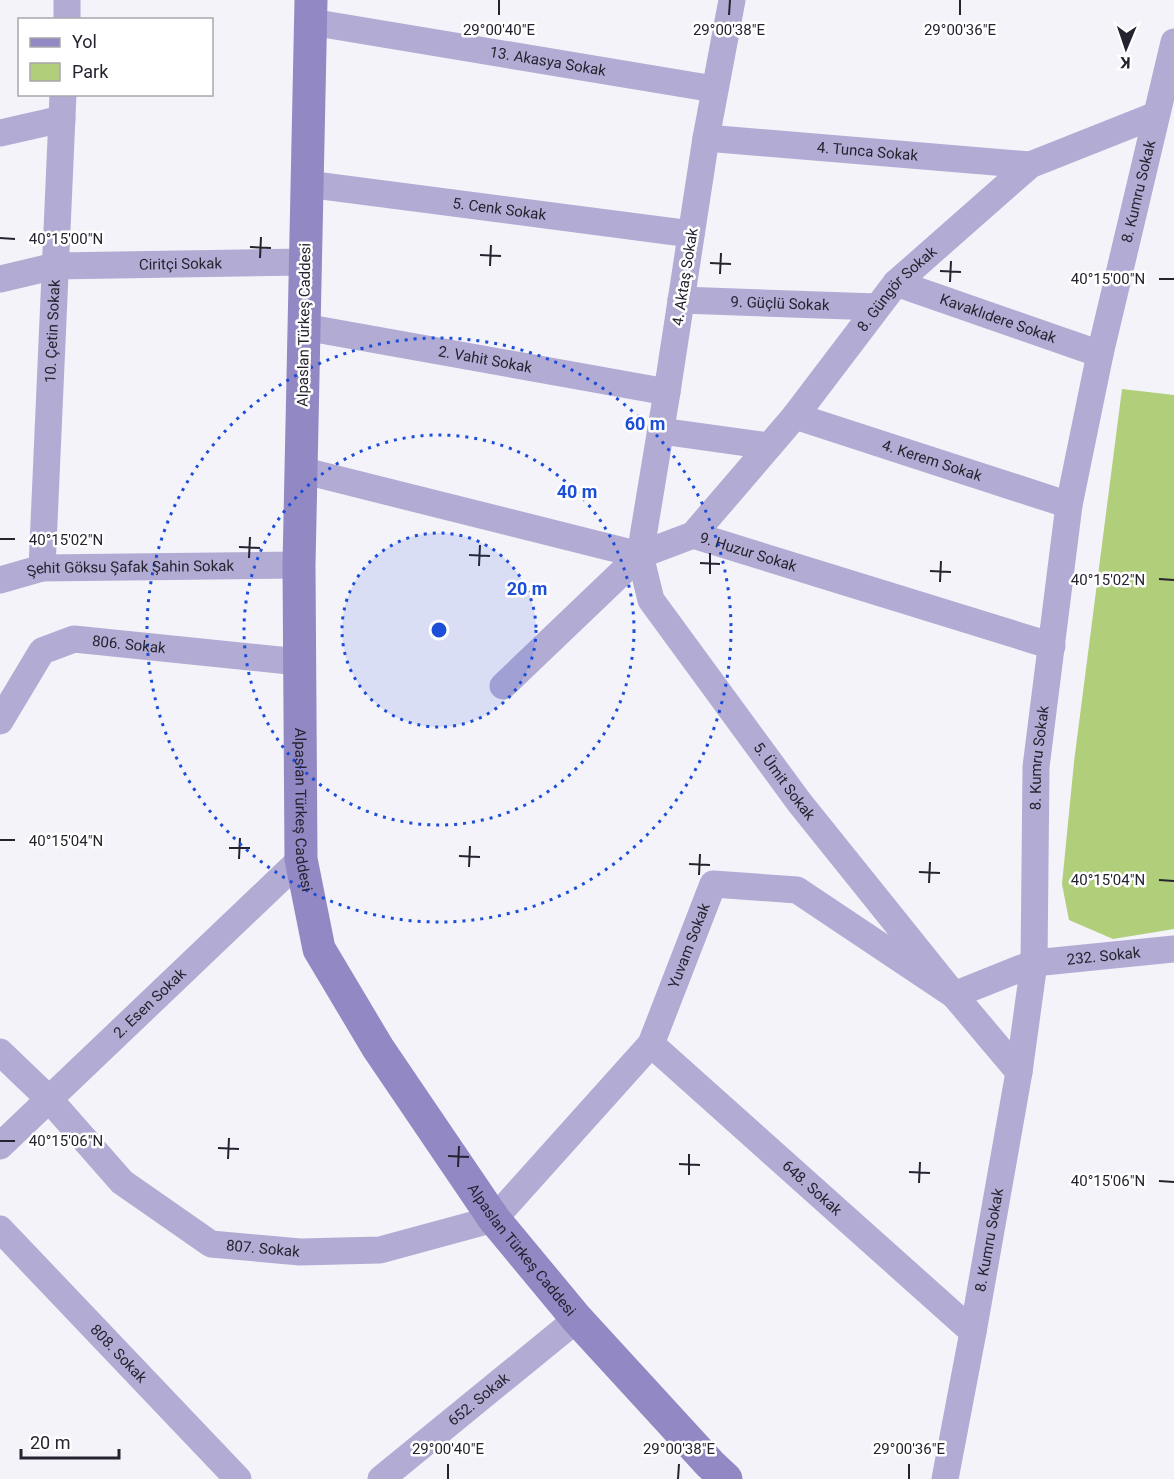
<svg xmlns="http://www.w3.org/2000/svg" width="1174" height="1479" viewBox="0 0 1174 1479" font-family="Roboto,sans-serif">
<rect width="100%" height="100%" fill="#f4f3fa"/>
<!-- green -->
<path fill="#b1ce7b" d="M1122,389L1174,395V929L1113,939L1069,920L1062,884L1074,762Z"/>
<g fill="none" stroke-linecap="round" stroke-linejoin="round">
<!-- street -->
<g stroke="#b2acd4" stroke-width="27">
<path id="s1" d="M732,0L706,138L667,392L640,555L651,600L799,802L954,995L1019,1072"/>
<path d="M67,20V0"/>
<path id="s2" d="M311,22L714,89"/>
<path d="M0,133L62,119"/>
<path id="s3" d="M706,138L1030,165"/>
<path id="s4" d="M307,184L691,234"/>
<path id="s5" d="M0,279L55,266L305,262"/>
<path id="s6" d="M896,283L1100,354"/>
<path id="s7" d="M681,300L877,307"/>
<path id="s8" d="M304,327L667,392"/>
<path id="s9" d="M795,416L1069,505"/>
<path d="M661,431L769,446"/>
<path id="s10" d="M301,470L640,555L693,535L1052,646"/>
<path id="s11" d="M693,535L795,416L896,283L1030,165L1156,115"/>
<path id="s12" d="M42,568L63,94"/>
<path id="s13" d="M0,580L42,568L299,565"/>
<path d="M503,686L640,555"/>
<path id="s14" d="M0,721L42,651L74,639L299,662"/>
<path id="s15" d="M954,995L1034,963L1174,949"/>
<path id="s16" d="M651,1044L973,1332"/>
<path id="s17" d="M0,1052L49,1099L122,1182L211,1244L300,1252L380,1250L494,1219L651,1044L713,884L797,890L954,995"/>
<path id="s18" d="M0,1146L301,859"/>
<path id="s19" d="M0,1229L238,1479"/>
<path id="s20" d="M381,1479L577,1319"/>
<path id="s21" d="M945,1479L973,1332L1019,1072L1034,963L1036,767L1069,505L1100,354L1174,42"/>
</g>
<!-- secondary -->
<path stroke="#9288c3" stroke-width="33" id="s22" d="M311,0L299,565L301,859L319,949L378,1048L494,1219L577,1319L710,1464L726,1479"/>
</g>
<!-- ticks -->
<path fill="none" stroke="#25232f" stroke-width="2" d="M499,15V0M729,15L730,0M960,15V0M0,238L15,239M250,247L271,248M480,255L501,256M260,258L261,237M710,263L731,264M490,266L491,245M940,271L961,272M720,274L721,253M1159,279H1174M950,282L951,261M0,539H15M239,547L260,548M469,555L490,556M249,558L250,537M700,563L720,564M479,566L480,545M930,571L951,572M710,574V553M1159,579L1174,580M940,582L941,561M0,840H15M229,848H250M459,856L480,857M239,859L240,838M689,864L710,865M469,867L470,846M919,872L940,873M699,875L700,854M1159,880L1174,881M929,883L930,862M0,1141H15M218,1148L239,1149M448,1156L469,1157M228,1159L229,1138M679,1164L700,1165M458,1167L459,1146M909,1172L930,1173M689,1175V1154M1159,1181L1174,1182M919,1183L920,1162M448,1479V1464M678,1479L679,1464M909,1479V1464"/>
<!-- distance rings -->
<circle cx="439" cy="630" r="97" fill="#1d4ed8" fill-opacity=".12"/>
<g fill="none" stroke="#1d4ed8" stroke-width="3" stroke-dasharray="3 6">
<circle cx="439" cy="630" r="97"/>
<circle cx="439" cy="630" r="195"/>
<circle cx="439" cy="630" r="292"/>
</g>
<g text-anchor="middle" stroke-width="5" stroke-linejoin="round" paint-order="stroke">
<!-- street labels -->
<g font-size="15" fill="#25232f" stroke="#fff">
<text dy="5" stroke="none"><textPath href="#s2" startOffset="240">13. Akasya Sokak</textPath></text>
<text dy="5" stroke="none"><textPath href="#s3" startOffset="162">4. Tunca Sokak</textPath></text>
<text dy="5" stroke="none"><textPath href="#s21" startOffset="1305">8. Kumru Sokak</textPath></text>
<text dy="5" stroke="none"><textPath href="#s4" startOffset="194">5. Cenk Sokak</textPath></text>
<text dy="5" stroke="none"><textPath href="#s5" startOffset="182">Ciritçi Sokak</textPath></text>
<text transform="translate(685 277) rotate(-81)" y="5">4. Aktaş Sokak</text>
<text dy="5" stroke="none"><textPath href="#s11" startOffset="320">8. Güngör Sokak</textPath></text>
<text dy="5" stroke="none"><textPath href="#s7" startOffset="99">9. Güçlü Sokak</textPath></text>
<text dy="5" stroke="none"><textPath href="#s6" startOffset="108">Kavaklıdere Sokak</textPath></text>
<text transform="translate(304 325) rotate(-89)" y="5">Alpaslan Türkeş Caddesi</text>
<text dy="5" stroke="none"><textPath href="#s12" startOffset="237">10. Çetin Sokak</textPath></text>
<text dy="5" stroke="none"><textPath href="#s8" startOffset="184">2. Vahit Sokak</textPath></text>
<text dy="5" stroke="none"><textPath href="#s9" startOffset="144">4. Kerem Sokak</textPath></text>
<text dy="5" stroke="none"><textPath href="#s10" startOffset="464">9. Huzur Sokak</textPath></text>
<text dy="5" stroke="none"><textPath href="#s13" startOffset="132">Şehit Göksu Şafak Şahin Sokak</textPath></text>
<text dy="5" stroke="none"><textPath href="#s14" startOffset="171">806. Sokak</textPath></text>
<text dy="5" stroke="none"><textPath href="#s21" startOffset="729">8. Kumru Sokak</textPath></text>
<text dy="5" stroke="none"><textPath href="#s1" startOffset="834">5. Ümit Sokak</textPath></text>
<text dy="5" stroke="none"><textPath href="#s22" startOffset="810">Alpaslan Türkeş Caddesi</textPath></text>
<text dy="5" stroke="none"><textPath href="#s17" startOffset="915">Yuvam Sokak</textPath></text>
<text dy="5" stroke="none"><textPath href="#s15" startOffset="156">232. Sokak</textPath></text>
<text dy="5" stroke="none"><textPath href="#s18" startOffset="207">2. Esen Sokak</textPath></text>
<text dy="5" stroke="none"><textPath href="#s16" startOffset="216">648. Sokak</textPath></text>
<text dy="5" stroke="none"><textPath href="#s21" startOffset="243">8. Kumru Sokak</textPath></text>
<text dy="5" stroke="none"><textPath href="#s17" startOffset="339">807. Sokak</textPath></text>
<text dy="5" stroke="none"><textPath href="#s22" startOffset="1314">Alpaslan Türkeş Caddesi</textPath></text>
<text dy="5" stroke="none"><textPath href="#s19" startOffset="172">808. Sokak</textPath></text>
<text dy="5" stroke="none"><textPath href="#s20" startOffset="126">652. Sokak</textPath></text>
</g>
</g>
<g font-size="15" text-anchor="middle" fill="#25232f" stroke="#fff" stroke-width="5" stroke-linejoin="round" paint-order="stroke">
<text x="499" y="35">29°00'40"E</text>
<text x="729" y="35">29°00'38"E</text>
<text x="960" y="35">29°00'36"E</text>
<text x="66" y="244">40°15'00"N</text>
<text x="1108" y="284">40°15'00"N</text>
<text x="66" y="545">40°15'02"N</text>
<text x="1108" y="585">40°15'02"N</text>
<text x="66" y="846">40°15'04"N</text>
<text x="1108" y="885">40°15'04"N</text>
<text x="66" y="1146">40°15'06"N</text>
<text x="1108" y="1186">40°15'06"N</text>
<text x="448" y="1454">29°00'40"E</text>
<text x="679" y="1454">29°00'38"E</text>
<text x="909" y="1454">29°00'36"E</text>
</g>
<circle cx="439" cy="630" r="9" fill="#1d4ed8" stroke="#fff" stroke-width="3"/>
<g font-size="18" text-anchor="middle" font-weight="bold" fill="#1d4ed8" stroke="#fff" stroke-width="5" stroke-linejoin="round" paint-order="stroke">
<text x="645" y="430">60 m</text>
<text x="577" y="498">40 m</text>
<text x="527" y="595">20 m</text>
</g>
<!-- legend -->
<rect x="18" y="18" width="195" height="78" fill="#ffffff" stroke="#a8a7ac" stroke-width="1.5"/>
<rect x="30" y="38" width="30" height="9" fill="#9288c3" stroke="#a8a7ac" stroke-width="1.5"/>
<text x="72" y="48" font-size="18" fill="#25232f">Yol</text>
<rect x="30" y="63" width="30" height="18" fill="#b1ce7b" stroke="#a8a7ac" stroke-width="1.5"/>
<text x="72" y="78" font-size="18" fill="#25232f">Park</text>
<!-- north arrow -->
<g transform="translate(1126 48) rotate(182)" stroke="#ffffff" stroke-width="4.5" paint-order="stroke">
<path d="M0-4.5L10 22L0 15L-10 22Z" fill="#25232f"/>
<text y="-9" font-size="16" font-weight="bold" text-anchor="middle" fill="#25232f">K</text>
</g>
<!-- scale -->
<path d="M21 1449v9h98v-9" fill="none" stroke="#25232f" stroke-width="3"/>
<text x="30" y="1449" font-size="18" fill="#25232f" stroke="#ffffff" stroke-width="4.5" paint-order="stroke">20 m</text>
</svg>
